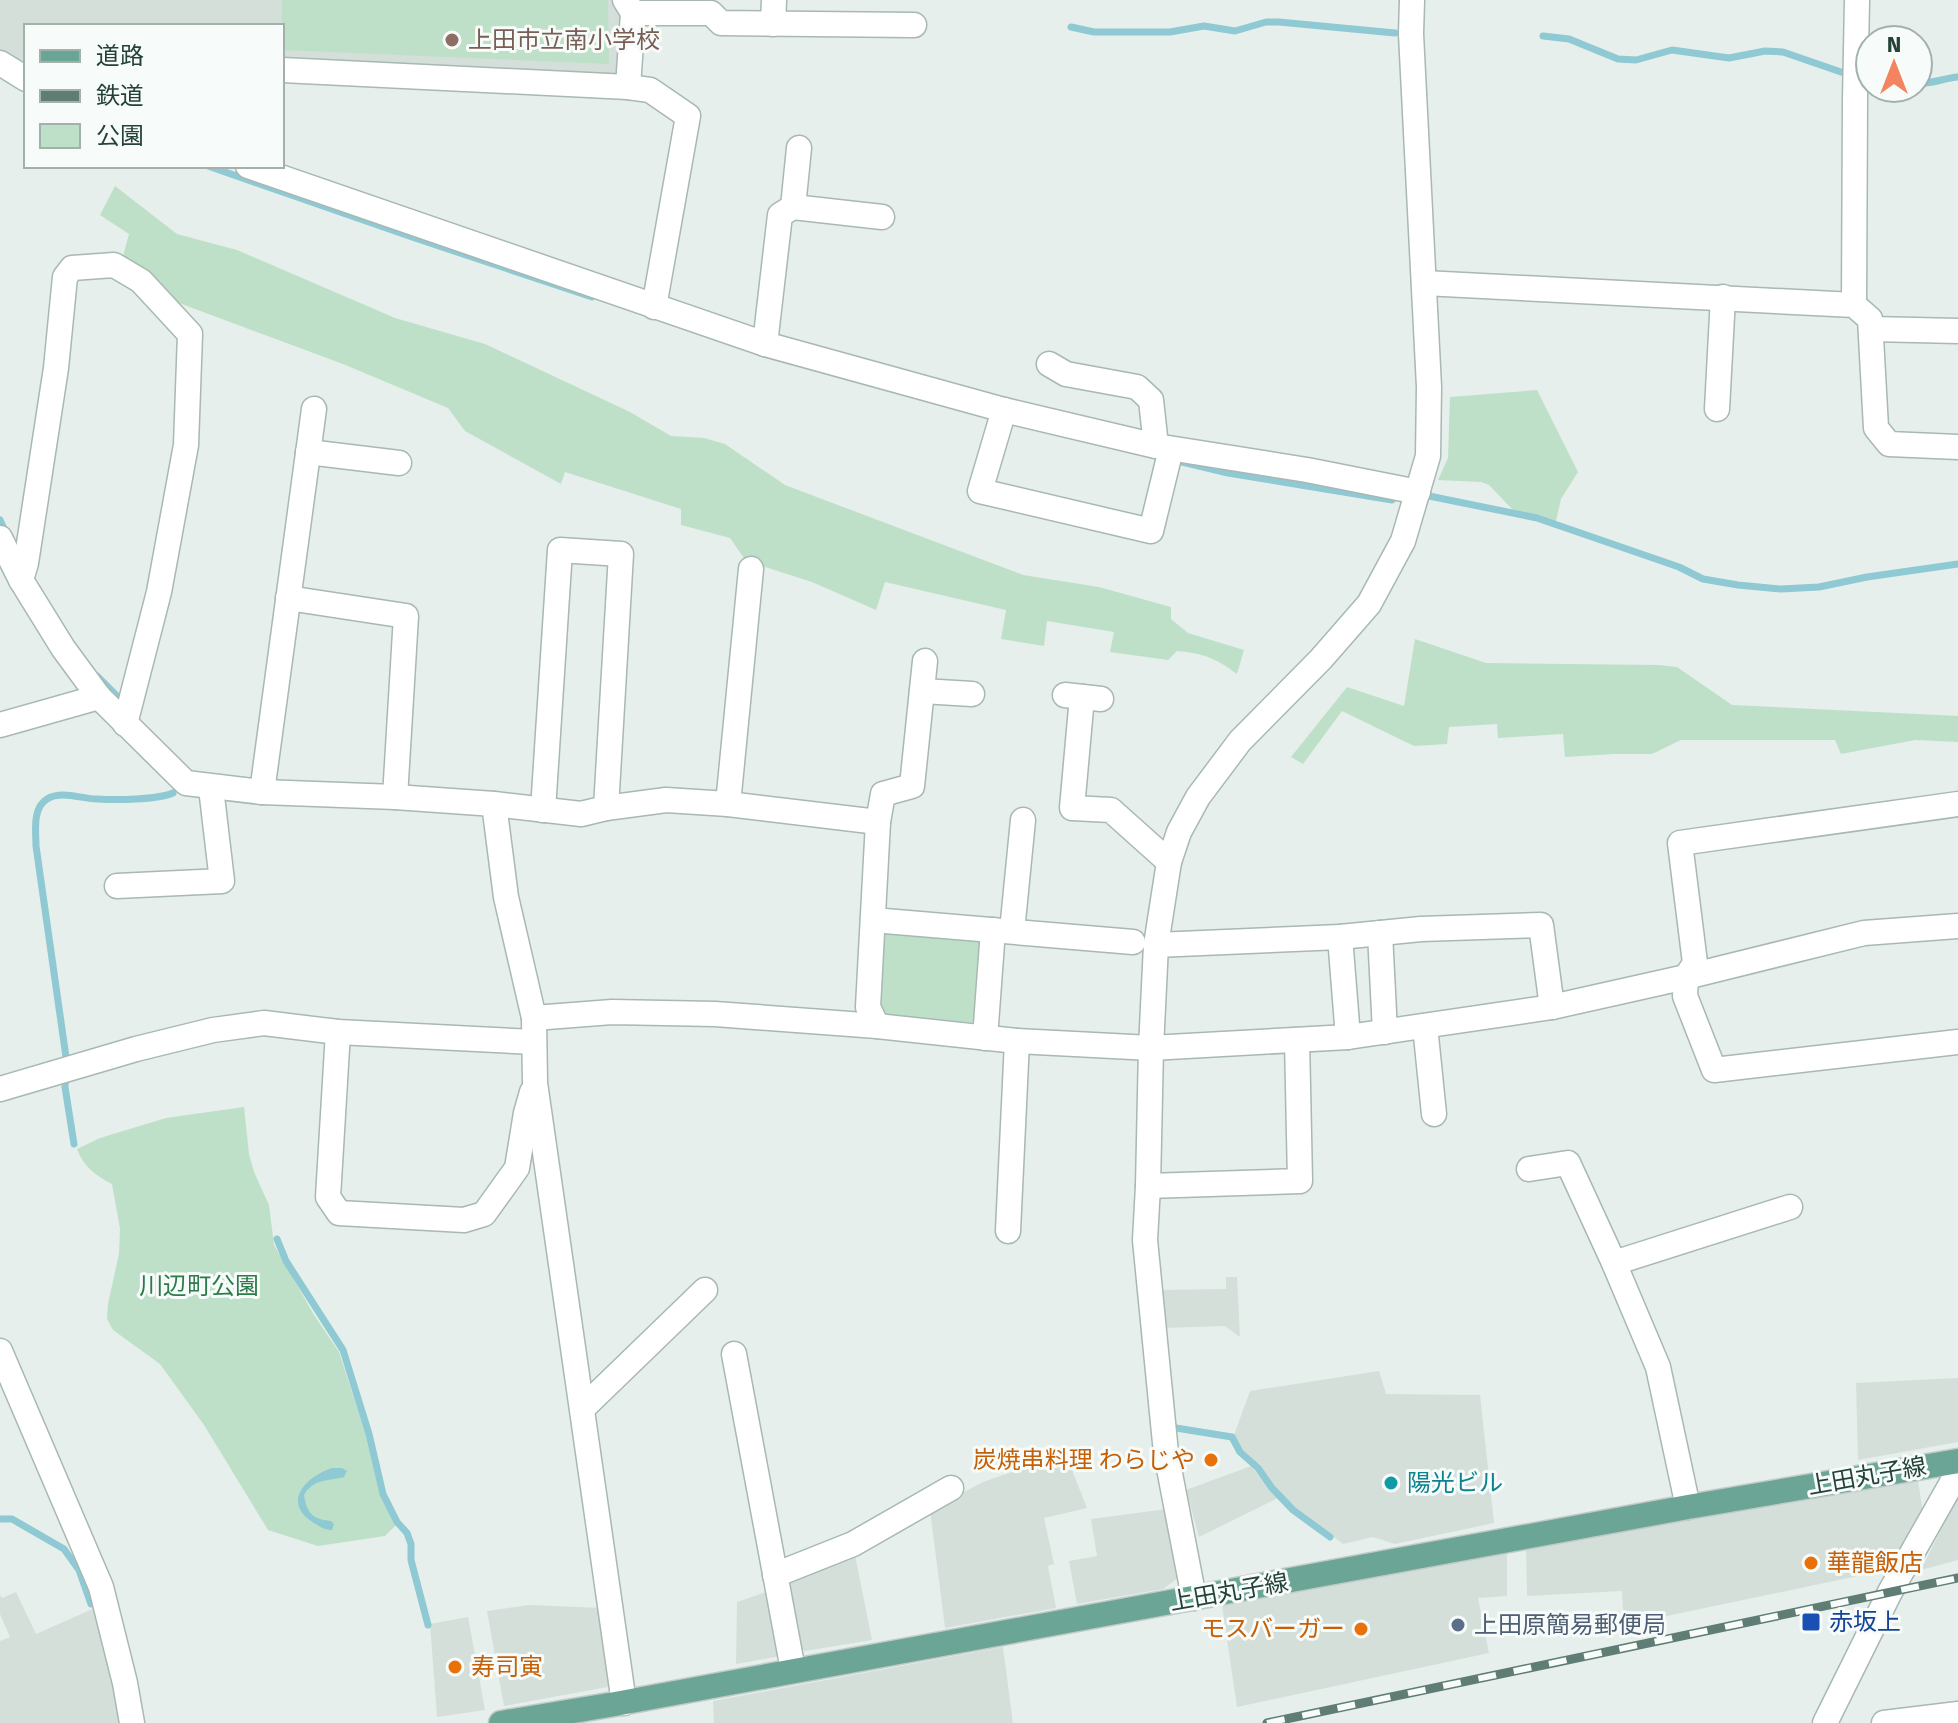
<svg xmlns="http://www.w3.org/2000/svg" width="1958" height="1723" viewBox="0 0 1958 1723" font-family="'Fira Sans','Noto Sans JP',sans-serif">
<rect width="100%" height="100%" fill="#e6efeb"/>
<!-- built -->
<g fill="#d4dfda">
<path d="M0,0H616L624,12L620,77L282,64V26H26V65L0,53Z"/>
<path d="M1226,1277H1237L1240,1337L1225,1326L1162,1328L1160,1290L1226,1289Z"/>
<path d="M1379,1371L1386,1394L1480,1395L1494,1523L1395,1544L1373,1537L1343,1544L1295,1508L1274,1485L1260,1467L1241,1448L1234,1435L1250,1391Z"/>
<path d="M1958,1378V1442L1858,1460L1856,1383Z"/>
<path d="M1068,1460L1087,1508L1044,1518L1054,1564L1048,1566L1056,1608L945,1628L930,1510L983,1482L1012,1472Z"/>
<path d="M1251,1466L1278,1498L1199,1537L1186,1490Z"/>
<path d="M1918,1481L1924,1518L1891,1569L1624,1625L1622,1591L1527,1596L1526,1548Z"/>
<path d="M1958,1497V1560L1921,1570L1956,1499Z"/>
<path d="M1167,1509L1183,1574L1163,1589L1077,1604L1069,1561L1097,1556L1091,1519Z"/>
<path d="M854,1550L872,1640L805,1651L795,1646L784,1579Z"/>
<path d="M1507,1552V1596L1478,1598L1489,1653L1237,1707L1222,1606Z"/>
<path d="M772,1590L780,1656L736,1664L737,1602Z"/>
<path d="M16,1592L36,1634L97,1607L121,1723H0V1641L10,1637L0,1614V1595L2,1598Z"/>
<path d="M529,1605L603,1608L613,1686L504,1706L487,1611Z"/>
<path d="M468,1617L485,1710L437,1717L430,1624Z"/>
<path d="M1003,1647L1013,1723H714L713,1701Z"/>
</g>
<!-- green -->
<g fill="#bfe0c8">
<path d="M282,0H608L609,64L282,50Z"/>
<path d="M115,186L177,234L237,250L395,318L485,344L630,412L671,436L704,438L725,444L785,485L1023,575L1099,587L1171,607V619L1188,633L1244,650L1237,674C1216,658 1202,653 1177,651L1168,660L1110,652L1114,632L1047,621L1044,646L1001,639L1006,610L885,582L876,610L812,582L746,561L730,538L681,525V509L565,472L561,484L465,431L448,408L343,364L179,303L142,271L122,260L129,234L100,215Z"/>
<path d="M1537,390L1578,472L1561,499L1556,521L1513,510L1489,485L1481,482L1438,480L1448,458L1450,397Z"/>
<path d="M1415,639L1486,663L1659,665L1677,667L1732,705L1958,716V742L1915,740L1841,754L1835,740H1681L1652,754H1614L1565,757L1563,734L1498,738L1497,724L1449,727L1447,744L1414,746L1342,711L1303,764L1291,757L1347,687L1404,706Z"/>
<path d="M881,932L986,941L981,1011L971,1023L890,1018L878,1006Z"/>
<path d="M244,1107L249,1154L254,1172L269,1205L274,1245L314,1315L339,1352L366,1435L380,1495L396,1525L385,1536L318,1546L268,1530L204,1425L160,1364L113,1330L107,1319L108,1304L119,1254L120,1229L112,1184C96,1176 83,1166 77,1149L100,1138L166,1118Z"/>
</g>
<!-- water -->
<path fill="#8ec9d4" d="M332,1468H342L347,1471L344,1477C328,1481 313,1479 304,1495C307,1513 312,1519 331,1521L334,1524L332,1530C324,1530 321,1527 314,1523C281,1503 305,1477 332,1468Z"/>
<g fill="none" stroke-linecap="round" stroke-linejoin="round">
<!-- stream -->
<g stroke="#8ec9d4" stroke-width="7">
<path d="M1071,27L1094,32H1170L1204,26L1235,31L1266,22H1279L1395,33"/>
<path d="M1543,36L1569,39L1618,59L1636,60L1672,50L1729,58L1765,51L1783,52L1870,82"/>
<path d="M1918,83C1933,84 1944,78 1958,77"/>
<path d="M208,166L415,238L592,297"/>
<path d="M1182,462L1228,473L1392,500"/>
<path d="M1429,496L1537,518L1679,567L1703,579L1738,585L1781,589L1819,587L1867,577L1958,564"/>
<path d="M0,520L6,533"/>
<path d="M97,676L118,697"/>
<path d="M74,1144L65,1087L66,1057L36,846C36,832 32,808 47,799C61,790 82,799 97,799C115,800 157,800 173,793"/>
<path d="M277,1239L286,1261L343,1350L369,1434L383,1494L397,1522L407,1533L411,1544V1560L428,1625"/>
<path d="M1176,1428L1232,1437L1240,1452L1258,1468L1272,1488L1293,1510L1330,1537"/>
<path d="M0,1519H12L64,1549L79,1570L91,1604"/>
</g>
<!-- minor casing -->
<g stroke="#a8b8b2" stroke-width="27">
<g id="minor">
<path d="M625,0L633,13L628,87L650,90L688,116L654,307"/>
<path d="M633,13H711L721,23L914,25"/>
<path d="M773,24L774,0"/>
<path d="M0,63L26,79"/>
<path d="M282,70L628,87"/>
<path d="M248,166L765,344L1004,410L1156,446L1307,470L1418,492"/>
<path d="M793,207L799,148"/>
<path d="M1424,283L1854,305L1870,319L1876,428L1889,444L1958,447"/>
<path d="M1854,305L1855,100L1857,0"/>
<path d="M1871,329L1958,331"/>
<path d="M765,344L780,215L793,207L882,217"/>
<path d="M1049,364L1066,374L1137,387L1151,400L1156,446"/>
<path d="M1717,409L1723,297"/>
<path d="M1004,410L980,491L1151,531L1171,449"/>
<path d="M308,452L399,463"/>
<path d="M0,538L21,580L63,648L99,697L186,783L262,792L395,797L494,804L581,814L606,808L666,800L728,804L878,822"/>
<path d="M21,580L26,563L56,368L65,277L72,268L114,265L141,281L190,334L186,445L159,592L125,724"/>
<path d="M288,598L406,616L395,797"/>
<path d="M922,691L972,694"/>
<path d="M1065,695L1101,699"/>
<path d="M1082,697L1072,808L1111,810L1169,862"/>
<path d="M0,725L99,697"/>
<path d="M262,792L314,409"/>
<path d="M494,804L506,897L534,1018L535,1083L624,1703"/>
<path d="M728,804L751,569"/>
<path d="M1958,804L1680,843L1695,963L1686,977L1685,996L1714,1070L1958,1042"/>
<path d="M543,810L560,550L621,554L606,808"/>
<path d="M117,886L222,881L211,788"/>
<path d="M873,920L1133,942"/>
<path d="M1012,931L1023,820"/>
<path d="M1380,933L1385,1032"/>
<path d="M1340,937L1348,1037"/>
<path d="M1156,945L1340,937L1421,929L1541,925L1552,1007"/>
<path d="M534,1018L612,1012L715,1014L877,1026L1017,1041L1151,1048L1348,1037L1552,1007L1686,977L1864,933L1958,926"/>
<path d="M877,1026L868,1007L878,822L883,794L912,786L925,661"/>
<path d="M1425,1026L1434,1114"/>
<path d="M338,1032L328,1197L339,1213L464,1220L484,1214L517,1168L526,1113L532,1092"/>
<path d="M985,1038L993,930"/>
<path d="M0,1089L136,1049L213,1030L264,1023L338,1032L534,1042"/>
<path d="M1529,1169L1568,1163L1614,1263L1658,1367L1688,1507"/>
<path d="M1148,1186L1300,1181L1297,1040"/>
<path d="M1008,1231L1017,1041"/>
<path d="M1614,1263L1790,1207"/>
<path d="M0,1351L101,1587L125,1683L132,1723"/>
<path d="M734,1354L793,1670"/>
<path d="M583,1408L705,1290"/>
<path d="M775,1575L853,1544L951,1488"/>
<path d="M1194,1598L1166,1453L1145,1240L1148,1186L1151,1048L1156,945L1169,862L1179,832L1198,797L1240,741L1321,659L1369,604L1403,541L1428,456L1429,387L1411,34L1412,0"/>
<path d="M1825,1723L1890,1592L1958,1472"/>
<path d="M1884,1723L1958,1714"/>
</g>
</g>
<!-- major casing -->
<g stroke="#c2cac8" stroke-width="27">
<path id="major" d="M501,1723L615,1704L1688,1507L1958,1461"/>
</g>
<!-- minor -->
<use href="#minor" stroke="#fff" stroke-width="24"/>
<!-- major -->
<use href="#major" stroke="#6aa596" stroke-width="24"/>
<!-- rail casing -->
<g stroke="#5f7d75" stroke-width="9">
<path id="rail" d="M1267,1723L1958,1578"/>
</g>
<!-- rail -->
<use href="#rail" stroke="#f7fbf9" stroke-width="6" stroke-dasharray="18" stroke-linecap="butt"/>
</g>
<!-- markers -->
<circle fill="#8d6e63" stroke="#f7fbf9" stroke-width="3" cx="452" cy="40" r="8"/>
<g fill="#e8710a" stroke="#f7fbf9" stroke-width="3">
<circle cx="1211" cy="1460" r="8"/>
<circle cx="1811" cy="1563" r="8"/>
<circle cx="1361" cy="1629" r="8"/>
<circle cx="455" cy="1667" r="8"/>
</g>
<circle fill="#0f9aa8" stroke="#f7fbf9" stroke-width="3" cx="1391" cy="1483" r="8"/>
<rect fill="#1a4fb4" stroke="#f7fbf9" stroke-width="3" x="1801" y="1612" width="20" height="20" rx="4"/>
<circle fill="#5c6f8a" stroke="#f7fbf9" stroke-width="3" cx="1458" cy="1625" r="8"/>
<g text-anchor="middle" stroke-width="6" stroke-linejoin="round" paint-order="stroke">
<!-- education labels -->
<g font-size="24" fill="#785e54" stroke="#f7fbf9" text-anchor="start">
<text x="468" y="48">上田市立南小学校</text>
</g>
<!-- park labels -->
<g font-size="24" fill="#2d7a4b" stroke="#f7fbf9">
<text x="199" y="1294">川辺町公園</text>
</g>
<!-- food labels -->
<g font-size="24" fill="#c56008" stroke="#f7fbf9" text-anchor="end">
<text x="1195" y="1468">炭焼串料理 わらじや</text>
<text x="1827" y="1571" text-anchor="start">華龍飯店</text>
<text x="1345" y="1637">モスバーガー</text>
<text x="471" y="1675" text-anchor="start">寿司寅</text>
</g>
<!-- street labels -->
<g font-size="24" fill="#24423a" stroke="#f7fbf9">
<text transform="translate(1867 1476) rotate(-10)" y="8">上田丸子線</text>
<text transform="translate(1229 1592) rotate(-10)" y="8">上田丸子線</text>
</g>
<!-- culture labels -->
<g font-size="24" fill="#0d838f" stroke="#f7fbf9" text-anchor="start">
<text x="1407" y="1491">陽光ビル</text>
</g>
<!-- transit labels -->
<g font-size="24" fill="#164399" stroke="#f7fbf9" text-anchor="start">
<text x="1829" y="1630">赤坂上</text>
</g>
<!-- service labels -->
<g font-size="24" fill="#4e5e75" stroke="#f7fbf9" text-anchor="start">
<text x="1474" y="1633">上田原簡易郵便局</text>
</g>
</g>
<!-- legend -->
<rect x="24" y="24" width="260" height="144" fill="#f7fbf9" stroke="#a3b1ad" stroke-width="2"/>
<rect x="40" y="50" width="40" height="12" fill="#6aa596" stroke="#a3b1ad" stroke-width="2"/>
<text x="96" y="64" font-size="24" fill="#24423a">道路</text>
<rect x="40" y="90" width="40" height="12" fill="#5f7d75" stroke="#a3b1ad" stroke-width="2"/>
<text x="96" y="104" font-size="24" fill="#24423a">鉄道</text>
<rect x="40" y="124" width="40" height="24" fill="#bfe0c8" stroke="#a3b1ad" stroke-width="2"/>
<text x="96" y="144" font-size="24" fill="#24423a">公園</text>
<!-- north arrow -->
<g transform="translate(1894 64)"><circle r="38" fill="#f7fbf9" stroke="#a3b1ad" stroke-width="2"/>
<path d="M0-6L14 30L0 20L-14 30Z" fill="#f4845f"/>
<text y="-12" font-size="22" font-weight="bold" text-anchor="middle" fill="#24423a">N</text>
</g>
</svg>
